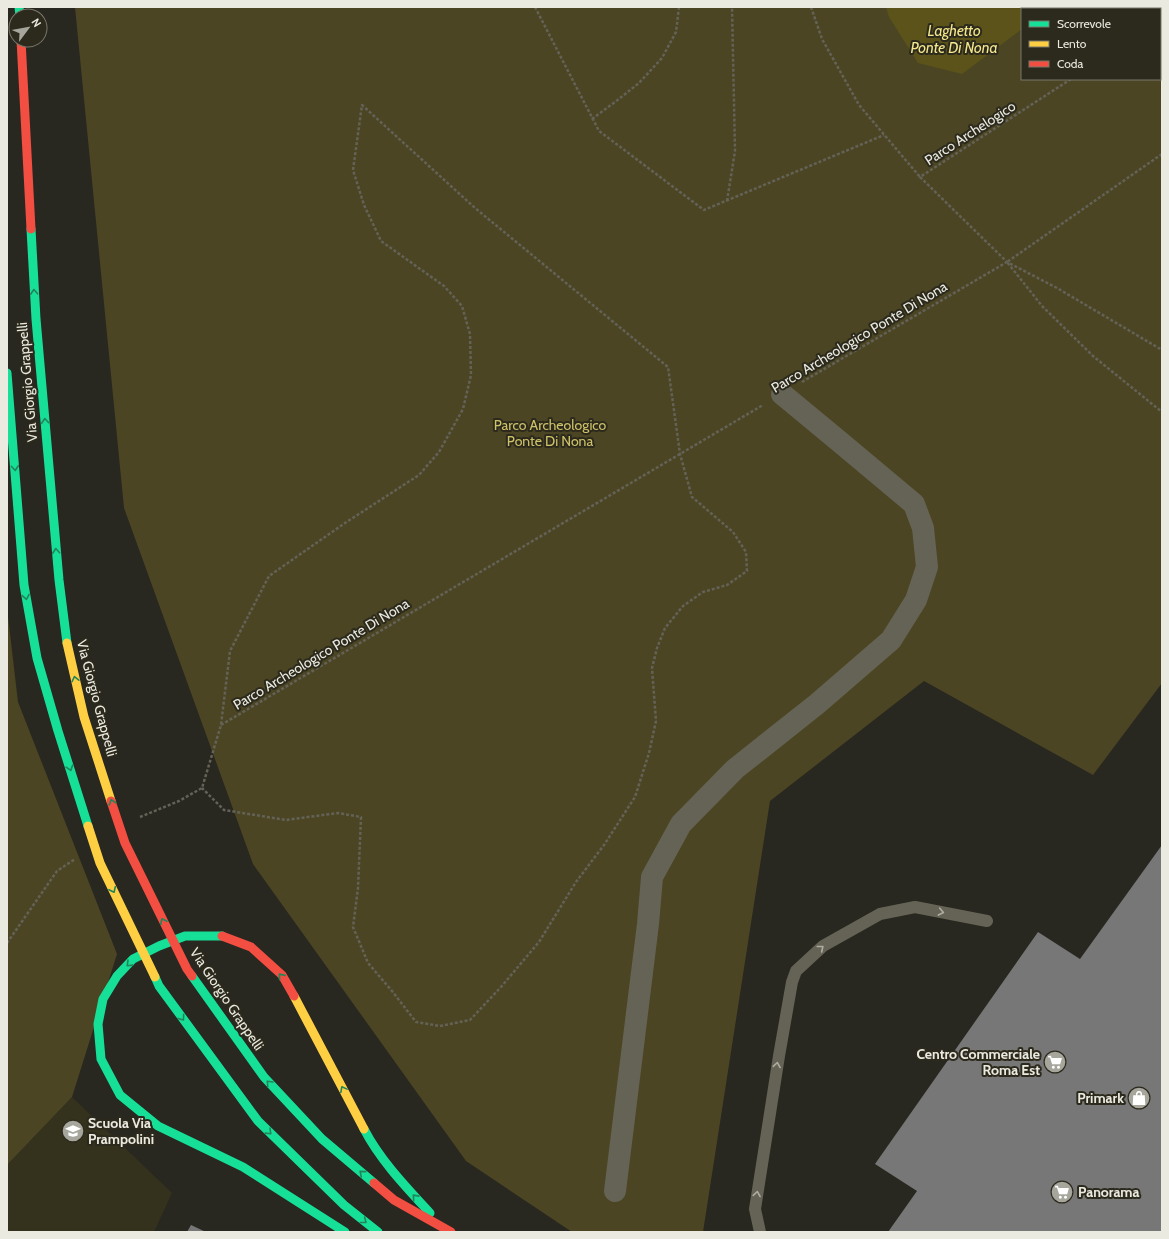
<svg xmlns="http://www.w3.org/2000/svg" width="1169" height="1239" viewBox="0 0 1169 1239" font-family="Cabin,sans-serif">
<rect width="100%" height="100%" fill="#282720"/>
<!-- built -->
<path fill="#34311d" d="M72,1097L172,1193L154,1232H7V1165Z"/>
<!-- green -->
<g fill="#4b4523" fill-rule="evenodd">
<path d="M75,7H1162V683L1093,775L924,681L770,801L703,1232H572L466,1161L253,864L124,508ZM1022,9H1160V79H1022Z"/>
<path d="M7,608L18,702L117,954L72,1097L7,1165Z"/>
</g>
<!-- water -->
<path fill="#5b531a" d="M886,7H1051L1049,9H1022V29L962,74L918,63L889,17Z"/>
<!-- building -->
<g fill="#787777">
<path d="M1162,845V1232H888L917,1191L875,1164L1038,932L1080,959Z"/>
<path d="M191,1225L206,1232H187Z"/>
</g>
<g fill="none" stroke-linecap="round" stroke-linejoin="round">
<!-- path -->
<g stroke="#646257" stroke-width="2.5" stroke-dasharray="3 2" stroke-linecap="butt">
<path d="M535,7L599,131L704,210L884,135"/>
<path d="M811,7L822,39L859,105L920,177"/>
<path d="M1160,21L1162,20"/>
<path d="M1071,79L920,177L1007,262L1057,288L1162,350"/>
<path d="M592,119L615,102L639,83L662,58L676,32L679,7"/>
<path d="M1162,154L1007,262L1042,306L1093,356L1162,412"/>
<path d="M727,201L735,151L732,7"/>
<path d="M802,382L1007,262"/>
<path d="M221,725L763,405"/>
<path d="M140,817L179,801L202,788L221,725L230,651L269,576L345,523L419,475L439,452L463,409L471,375L470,334L462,306L444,286L381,241L364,205L353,170L362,105L475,208L668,367L680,454L692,497L733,532L746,552L747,571L727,585L703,592L683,606L665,628L657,648L652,668L656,721L649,753L635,797L604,845L576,882L539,942L501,987L470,1020L440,1026L416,1022L392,991L368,963L353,927L358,888L361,817L338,813L286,820L224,810L202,788"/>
<path d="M7,943L57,871L75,859"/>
</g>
<!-- lane -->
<path stroke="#656355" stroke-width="12" d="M760,1232L755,1209L779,1056L792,982L796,971L823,946L880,914L915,907L987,921"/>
<!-- street -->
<path stroke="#656355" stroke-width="22" d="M615,1191L648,924L652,877L681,824L735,769L817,704L891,640L916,600L927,567L923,528L914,504L840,442L782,394"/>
<!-- fast -->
<g stroke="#16e098" stroke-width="9">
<path d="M19,7L20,16"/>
<path d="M31,229L36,319L59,580L67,643"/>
<path d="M7,373L24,585L37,658L58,731L88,826"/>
<path d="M222,936H185L159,946L133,959L117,976L103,999L98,1024L101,1059L120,1095L158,1126L243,1167L345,1232"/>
<path d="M192,976L264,1077L322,1139L374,1183"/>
<path d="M155,977L159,986L258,1121L344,1205L378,1232"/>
<path d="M364,1129C380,1160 406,1187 430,1213"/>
</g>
<!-- slow -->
<g stroke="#ffcf43" stroke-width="9">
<path d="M67,643L84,717L111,801"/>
<path d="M88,826L100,863L155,977"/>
<path d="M294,996L364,1129"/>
</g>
<!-- jam -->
<g stroke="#f24e42" stroke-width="9">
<path d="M21,40L31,229"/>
<path d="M111,801L125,843L187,969L192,976"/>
<path d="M222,936L251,947L282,975L294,996"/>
<path d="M374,1183L394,1200L451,1232"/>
</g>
</g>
<!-- one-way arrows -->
<defs><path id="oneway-chevron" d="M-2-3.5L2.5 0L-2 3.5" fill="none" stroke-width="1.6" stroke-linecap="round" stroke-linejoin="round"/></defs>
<g stroke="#21855a">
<use href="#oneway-chevron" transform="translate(34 292) rotate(-93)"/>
<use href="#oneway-chevron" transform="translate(45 421) rotate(-95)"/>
<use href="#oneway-chevron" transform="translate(15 468) rotate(85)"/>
<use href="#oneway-chevron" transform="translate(56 551) rotate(-95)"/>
<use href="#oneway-chevron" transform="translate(26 597) rotate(80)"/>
<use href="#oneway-chevron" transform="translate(75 679) rotate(-103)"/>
<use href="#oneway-chevron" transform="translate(70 768) rotate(72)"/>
<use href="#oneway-chevron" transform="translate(112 802) rotate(-108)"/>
<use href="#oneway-chevron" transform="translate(113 890) rotate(65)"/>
<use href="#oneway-chevron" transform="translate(163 921) rotate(-116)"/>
<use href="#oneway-chevron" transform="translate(129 964) rotate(136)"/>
<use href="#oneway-chevron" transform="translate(281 976) rotate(-129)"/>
<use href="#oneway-chevron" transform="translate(182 1018) rotate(54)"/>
<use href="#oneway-chevron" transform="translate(269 1083) rotate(-133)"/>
<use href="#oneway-chevron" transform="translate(343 1089) rotate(-118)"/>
<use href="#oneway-chevron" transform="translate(269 1132) rotate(44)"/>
<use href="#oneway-chevron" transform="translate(362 1173) rotate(-140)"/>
<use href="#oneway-chevron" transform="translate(415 1197) rotate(-132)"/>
<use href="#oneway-chevron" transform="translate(364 1221) rotate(38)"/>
</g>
<g stroke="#afada2">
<use href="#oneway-chevron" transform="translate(941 912) rotate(11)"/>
<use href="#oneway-chevron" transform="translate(821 948) rotate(-39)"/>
<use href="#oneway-chevron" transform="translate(777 1065) rotate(-81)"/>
<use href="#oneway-chevron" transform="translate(757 1194) rotate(-81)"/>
</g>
<!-- icons -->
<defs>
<g id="supermarket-disc" transform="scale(1.15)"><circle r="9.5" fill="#a7a69d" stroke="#2c2a1c"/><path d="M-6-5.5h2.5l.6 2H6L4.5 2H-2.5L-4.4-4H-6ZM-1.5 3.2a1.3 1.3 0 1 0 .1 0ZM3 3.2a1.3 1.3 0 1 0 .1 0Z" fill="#fff"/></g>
<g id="shop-disc" transform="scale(1.15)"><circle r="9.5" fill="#a7a69d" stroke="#2c2a1c"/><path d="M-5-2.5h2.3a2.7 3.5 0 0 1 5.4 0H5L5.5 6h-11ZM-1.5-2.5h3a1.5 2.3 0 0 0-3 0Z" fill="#fff"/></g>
<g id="school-disc" transform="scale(1.15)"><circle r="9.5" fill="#a7a69d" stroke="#2c2a1c"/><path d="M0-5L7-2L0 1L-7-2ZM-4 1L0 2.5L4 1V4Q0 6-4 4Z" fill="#fff"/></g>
</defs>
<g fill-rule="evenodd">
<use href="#supermarket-disc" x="1055" y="1062"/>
<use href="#shop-disc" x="1139" y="1098"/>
<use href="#school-disc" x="73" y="1131"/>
<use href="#supermarket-disc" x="1062" y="1192"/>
</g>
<g text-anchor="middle" stroke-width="4" stroke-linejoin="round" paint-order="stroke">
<!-- street labels -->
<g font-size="14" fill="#ebeae1" stroke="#2c2a1c">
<text transform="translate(970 133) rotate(-33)" y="5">Parco Archelogico</text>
<text transform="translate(859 337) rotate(-31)" y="5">Parco Archeologico Ponte Di Nona</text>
<text transform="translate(27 382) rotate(-95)" y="5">Via Giorgio Grappelli</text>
<text transform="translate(321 654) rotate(-31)" y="5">Parco Archeologico Ponte Di Nona</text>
<text transform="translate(97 698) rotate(75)" y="5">Via Giorgio Grappelli</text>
<text transform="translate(227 999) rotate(56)" y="5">Via Giorgio Grappelli</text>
</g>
<!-- park labels -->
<g font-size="14" fill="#cec168" stroke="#2c2a1c">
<text x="550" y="430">Parco Archeologico<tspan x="550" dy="16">Ponte Di Nona</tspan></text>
</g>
<!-- poi labels -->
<g font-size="14" font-weight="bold" fill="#ebeae1" stroke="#2c2a1c" text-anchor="end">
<text x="1040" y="1059">Centro Commerciale<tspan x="1040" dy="16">Roma Est</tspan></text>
<text x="1124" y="1103">Primark</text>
<text x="88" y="1128" text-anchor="start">Scuola Via<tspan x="88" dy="16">Prampolini</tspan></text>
<text x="1078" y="1197" text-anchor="start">Panorama</text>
</g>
<!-- water labels -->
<g font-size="15" font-style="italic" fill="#f5e78d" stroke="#2c2a1c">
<text x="954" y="36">Laghetto<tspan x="954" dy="17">Ponte Di Nona</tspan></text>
</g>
</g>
<!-- border -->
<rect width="1169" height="1239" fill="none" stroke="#ebeae1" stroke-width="16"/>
<!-- legend -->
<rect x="1021" y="8" width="140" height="72" fill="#2c2a1c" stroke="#78776b"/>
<rect x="1029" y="21" width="20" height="6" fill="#16e098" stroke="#78776b"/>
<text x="1057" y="28" font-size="12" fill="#ebeae1">Scorrevole</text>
<rect x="1029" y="41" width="20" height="6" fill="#ffcf43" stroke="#78776b"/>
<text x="1057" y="48" font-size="12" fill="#ebeae1">Lento</text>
<rect x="1029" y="61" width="20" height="6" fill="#f24e42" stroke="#78776b"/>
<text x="1057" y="68" font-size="12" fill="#ebeae1">Coda</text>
<!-- north arrow -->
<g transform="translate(28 28) rotate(58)"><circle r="19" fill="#2c2a1c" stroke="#78776b"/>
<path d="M0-3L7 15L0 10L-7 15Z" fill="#a7a69d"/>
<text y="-6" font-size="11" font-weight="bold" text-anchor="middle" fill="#ebeae1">N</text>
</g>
</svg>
